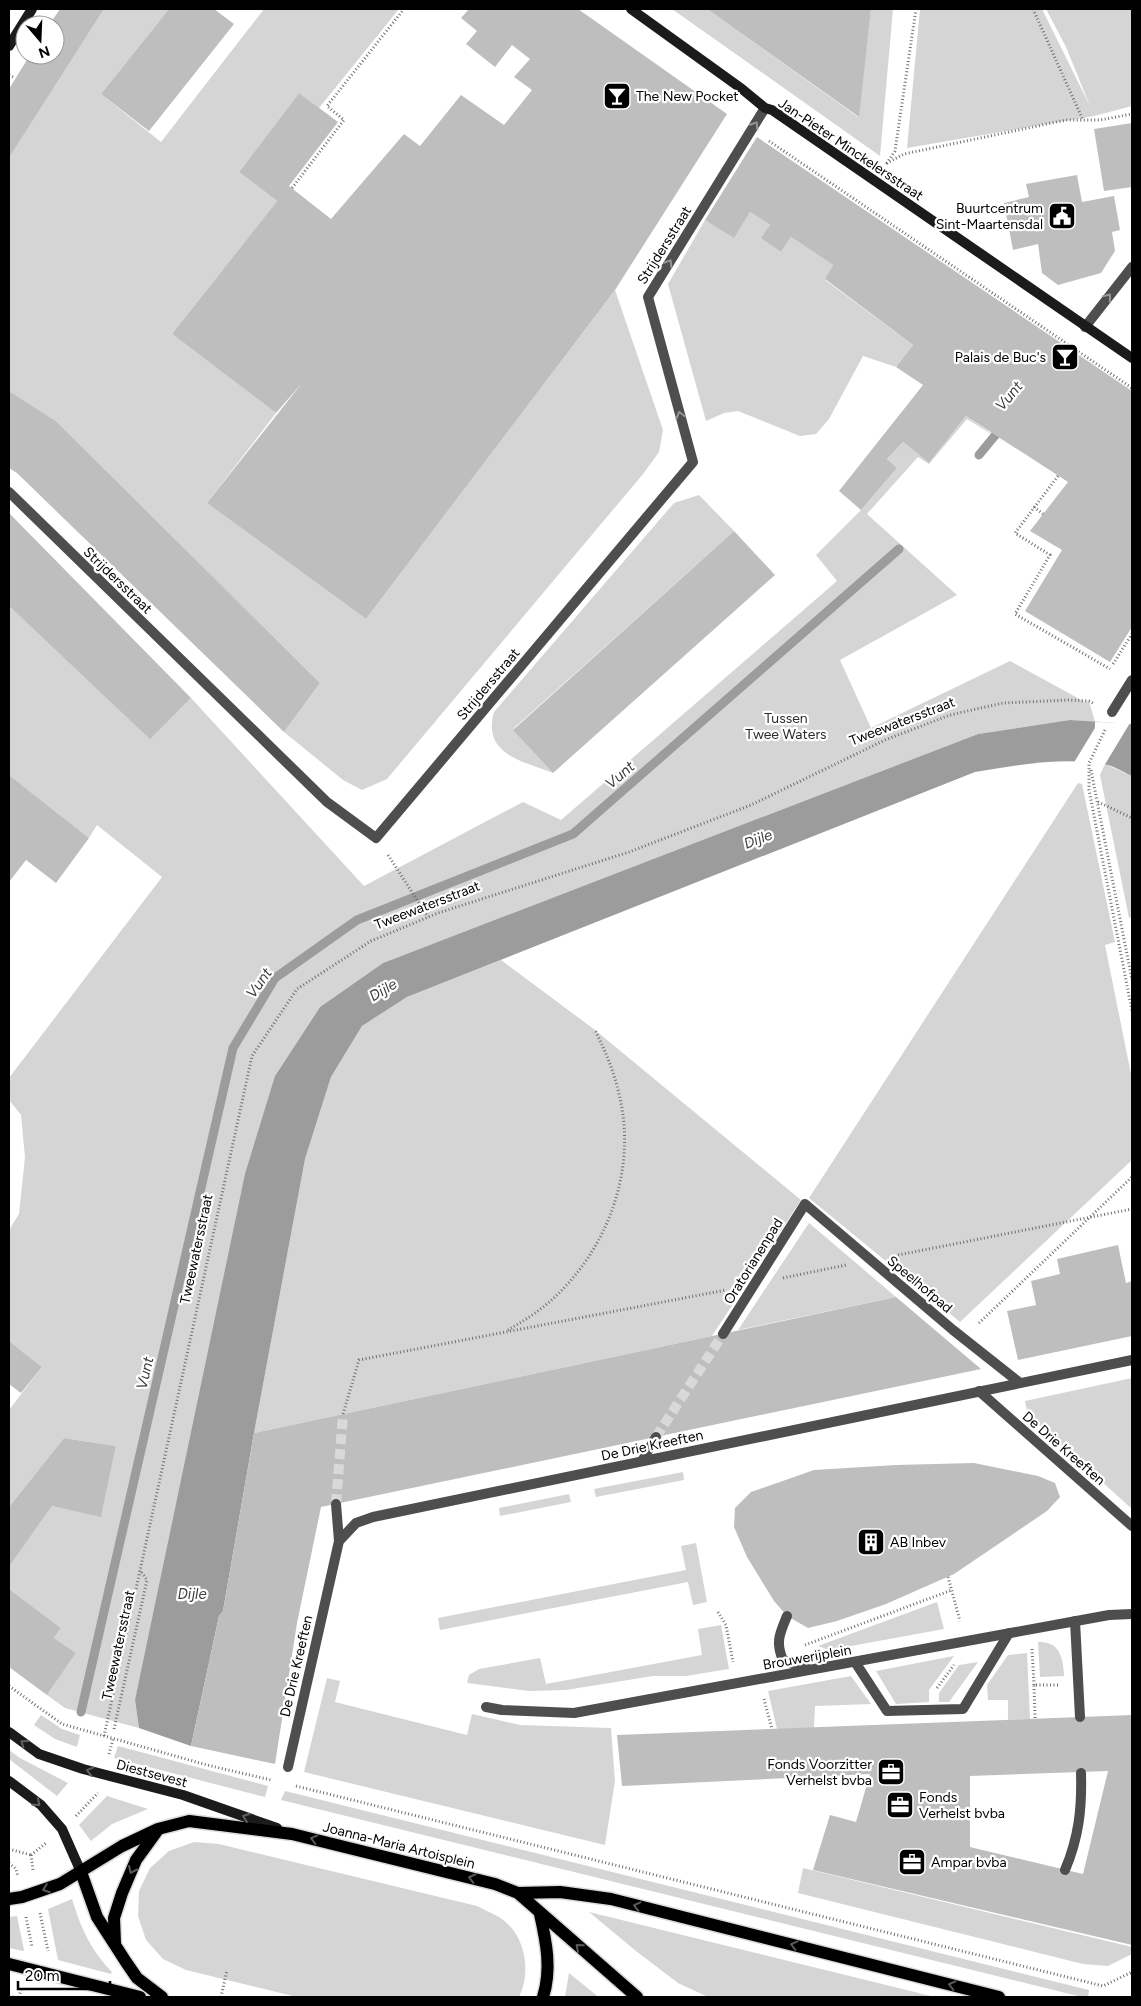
<svg xmlns="http://www.w3.org/2000/svg" width="1141" height="2006" viewBox="0 0 1141 2006" font-family="Figtree,sans-serif">
<rect width="100%" height="100%" fill="#fff"/>
<!-- green -->
<g fill="#d5d5d5">
<path d="M104,9H169L101,94L161,142L264,9H399L319,108L299,93L239,172L277,201L172,334L276,413L207,503L366,619L615,290L663,430L659,452L643,474L387,779L362,790L343,780L284,732L320,683L56,421L9,391V158Z"/>
<path d="M672,9H707L858,117L871,9H893L880,156Z"/>
<path d="M920,9H1042L1090,106L1066,47L1046,9H1132V106L1094,116L907,148Z"/>
<path d="M750,212L770,225L762,238L781,252L791,237L833,265L825,280L913,345L896,367L863,356L829,419L816,434L800,436L738,411L724,413L706,421L668,284L705,220L734,237Z"/>
<path d="M966,416L1007,444L967,419L929,464L918,457L867,514L957,595L840,660L871,728L1010,661L1085,702L1089,701L1095,722L1070,720L978,734L383,963L320,1007L275,1076L135,1700L139,1728L65,1708L47,1695L76,1653L54,1638L61,1628L9,1589V1567L52,1506L101,1516L116,1446L64,1438L9,1507V1410L42,1367L9,1341V1230L19,1214L25,1157L21,1115L9,1100V1078L162,877L97,825L89,838L9,775V606L150,738L191,698L364,886L523,802L561,820L837,581L816,555L861,510L897,468L887,459L903,442L929,463Z"/>
<path d="M699,495L734,531L513,729L553,773C522,761 482,754 494,712L674,503Z"/>
<path d="M1105,764L1132,776V917L1129,918L1100,775Z"/>
<path d="M1078,783L1082,784L1115,942L1105,945L1132,1079V1160L960,1322L809,1198Z"/>
<path d="M501,960L595,1030L801,1200L712,1336L254,1433L305,1159L331,1077L362,1026L407,997Z"/>
<path d="M809,1223L896,1297L738,1330Z"/>
<path d="M1132,1378V1509L1028,1415L1025,1401Z"/>
<path d="M683,1472L684,1480L596,1497L594,1489Z"/>
<path d="M569,1494L571,1502L500,1516L499,1508Z"/>
<path d="M696,1543L707,1602L693,1605L688,1582L440,1630L438,1618L686,1570L681,1546Z"/>
<path d="M937,1602L944,1629L829,1650L818,1646Z"/>
<path d="M721,1625L729,1669L686,1676H653L566,1690L529,1691L467,1683L469,1675L479,1669L540,1658L546,1684L702,1655L698,1629Z"/>
<path d="M1038,1642C1060,1641 1063,1658 1064,1676L1040,1677Z"/>
<path d="M1027,1653L1030,1719L1008,1720V1700H988L987,1685L1008,1655Z"/>
<path d="M954,1656L929,1690V1702L896,1704L876,1671Z"/>
<path d="M978,1662L949,1702H939V1693L959,1665Z"/>
<path d="M851,1676L871,1704L815,1706L814,1728L777,1729L768,1691Z"/>
<path d="M327,1678L340,1681L335,1702L467,1735L472,1714L520,1725L611,1728L615,1781L605,1845L304,1772Z"/>
<path d="M41,1715L62,1729L80,1735L77,1747L55,1739L34,1725Z"/>
<path d="M118,1746L268,1786L265,1797L114,1758Z"/>
<path d="M9,1750L20,1758L68,1783L57,1796L9,1759Z"/>
<path d="M285,1791L1089,1990L1088,1997H1082L281,1800Z"/>
<path d="M107,1796L148,1809L112,1824L91,1841L79,1825Z"/>
<path d="M194,1842L219,1844L477,1906C484,1910 492,1913 499,1917C525,1933 532,1971 519,1997H297L186,1970L163,1959L146,1940L138,1916L139,1891L150,1868L169,1851Z"/>
<path d="M803,1868L1132,1947V1954L1108,1966L1083,1964L798,1893Z"/>
<path d="M72,1899C81,1928 90,1949 112,1972L111,1974L58,1960L48,1909Z"/>
<path d="M589,1912L935,1997H708L678,1983L636,1951Z"/>
<path d="M17,1916L24,1950L23,1951L9,1948V1917Z"/>
<path d="M569,1973L596,1995L599,1997H565Z"/>
</g>
<!-- water -->
<path fill="#9c9c9c" d="M1070,720L1132,724V776C1123,772 1113,765 1103,764C1060,757 1018,765 975,772L407,997L362,1026L331,1077L305,1159L254,1433L223,1611L219,1616L191,1746L139,1728L135,1700L245,1174L275,1076L320,1007L383,963L978,734Z"/>
<!-- pier -->
<path fill="#fff" d="M1095,722L1130,723L1104,766L1073,764L1095,728Z"/>
<g fill="none" stroke-linecap="round" stroke-linejoin="round">
<!-- stream -->
<g stroke="#9c9c9c" stroke-width="9">
<path d="M979,455L1002,427"/>
<path d="M81,1712L233,1048L275,978L357,920L573,834L899,549"/>
</g>
</g>
<!-- building -->
<g fill="#bebebe" fill-rule="evenodd">
<path d="M60,9H104L9,158V89L30,55H55V25H49Z"/>
<path d="M169,9H214L234,24L149,131L101,94Z"/>
<path d="M469,9H578L727,114L615,290L366,619L207,503L302,383L276,413L172,334L277,201L239,172L299,93L338,122L289,186L331,219L404,134L420,146L461,95L504,125L532,90L514,77L530,59L512,45L495,67L466,44L477,31L461,18Z"/>
<path d="M707,9H871L859,117Z"/>
<path d="M1132,123V187L1104,191L1094,129Z"/>
<path d="M757,137L1132,391V627L1110,662L1025,611L1062,550L1030,531L1068,482L966,416L929,463L903,442L887,459L897,468L861,510L839,491L923,385L896,367L913,345L825,279L833,265L791,237L781,252L761,238L770,225L750,212L734,238L705,220Z"/>
<path d="M1077,175L1082,202L1114,196L1120,230L1112,232L1115,251L1101,273L1058,285L1042,273L1038,244L1013,250L1004,203L1029,197L1026,184Z"/>
<path d="M9,391L56,421L320,683L284,732L17,473L9,468Z"/>
<path d="M9,513L191,698L150,739L9,606Z"/>
<path d="M734,531L775,575L553,773L513,730Z"/>
<path d="M9,775L89,838L56,883L26,860L9,882Z"/>
<path d="M1118,1245L1126,1283L1132,1281V1336L1018,1360L1007,1311L1036,1305L1031,1281L1060,1274L1057,1259Z"/>
<path d="M896,1297L981,1369L321,1507L297,1623L275,1764L191,1746L219,1616L223,1611L254,1433Z"/>
<path d="M9,1341L42,1367L21,1393L9,1384Z"/>
<path d="M64,1438L116,1446L101,1517L52,1506L9,1567V1507Z"/>
<path d="M974,1463L1038,1476L1055,1483L1060,1497L1047,1511L954,1574L886,1604L837,1621L808,1628L787,1616L774,1601L747,1557L734,1527L735,1508L751,1492L814,1470L896,1465Z"/>
<path d="M9,1589L61,1628L54,1638L76,1653L47,1695L9,1667Z"/>
<path d="M1132,1715V1945L813,1870L830,1815L856,1822L870,1774L622,1786L617,1735ZM1108,1771L1083,1874L970,1847V1776Z"/>
</g>
<g fill="none" stroke-linecap="round" stroke-linejoin="round">
<!-- street-tunnel -->
<g stroke="#d9d9d9" stroke-width="10" stroke-dasharray="10 5" stroke-linecap="butt">
<path d="M656,1437L723,1334"/>
<path d="M336,1504L343,1414"/>
</g>
<!-- primary casing -->
<g stroke="#dbdbdb" stroke-width="15">
<g id="primary">
<path d="M81,1872L97,1917L126,1962L137,1978L162,1997"/>
<path d="M518,1893L560,1892L611,1899L999,1997"/>
<path d="M9,1899L22,1897L60,1884L122,1846L158,1829L189,1821L292,1834L495,1884L518,1893L637,1997"/>
<path d="M540,1914C546,1941 552,1969 543,1997"/>
<path d="M115,1943L114,1918L122,1893L136,1860L157,1831"/>
<path d="M9,1964L140,1997"/>
</g>
</g>
<!-- path -->
<g stroke="#707070" stroke-width="3" stroke-dasharray="1 2.5" stroke-linecap="butt">
<path d="M916,9L895,151L887,163L904,154L1066,120H1100L1132,114"/>
<path d="M1033,9L1083,120"/>
<path d="M9,75L13,77"/>
<path d="M769,141L1132,388"/>
<path d="M292,188L344,120L327,106L404,9"/>
<path d="M1058,476L1015,533L1050,555L1015,614L1110,669"/>
<path d="M1034,507L1043,514"/>
<path d="M1113,664L1132,634"/>
<path d="M1105,730L1089,763V790L1132,1011"/>
<path d="M1091,770L1132,980"/>
<path d="M1098,802L1132,818"/>
<path d="M388,855L428,917"/>
<path d="M898,1255L1132,1209"/>
<path d="M783,1278L846,1265"/>
<path d="M979,1323L1132,1177"/>
<path d="M508,1330C525,1320 543,1309 557,1295C610,1244 637,1166 619,1094C614,1071 605,1051 595,1030"/>
<path d="M343,1414L359,1360L726,1290"/>
<path d="M948,1577L960,1621"/>
<path d="M718,1612L726,1625L733,1662"/>
<path d="M805,1645L952,1590"/>
<path d="M1032,1649L1034,1685"/>
<path d="M9,1686L62,1724L207,1765L271,1780"/>
<path d="M937,1688L954,1665"/>
<path d="M764,1699L772,1729"/>
<path d="M1035,1718L1034,1685H1058"/>
<path d="M114,1729L147,1580L140,1570"/>
<path d="M104,1736L252,1056L297,989L371,941L438,913L629,852L751,805L885,740L950,715L1003,703L1069,700L1089,701L1095,704"/>
<path d="M109,1754L113,1739"/>
<path d="M296,1786L1103,1986L1132,1972"/>
<path d="M76,1816L98,1793"/>
<path d="M9,1849L31,1855"/>
<path d="M31,1855L46,1843"/>
<path d="M31,1855L33,1870"/>
<path d="M9,1863L16,1869L18,1877"/>
<path d="M40,1913L48,1951"/>
<path d="M26,1917L32,1947"/>
<path d="M9,1996L14,1997"/>
<path d="M19,1997L21,1989"/>
<path d="M221,1997L227,1970"/>
</g>
<!-- lane -->
<g stroke="#4e4e4e" stroke-width="10">
<path d="M787,1616C780,1633 775,1642 783,1660L808,1669"/>
<path d="M1075,1621L1080,1717"/>
<path d="M855,1662L887,1711L963,1709L1009,1633"/>
<path d="M486,1707L502,1710L574,1713L1109,1615L1132,1614"/>
<path d="M1065,1870C1079,1837 1082,1808 1081,1773"/>
</g>
<!-- street -->
<g stroke="#4e4e4e" stroke-width="10">
<path d="M1085,327L1132,267"/>
<path d="M9,492L327,802L376,838L693,462L648,297L765,108"/>
<path d="M1112,712L1132,680"/>
<path d="M723,1334L805,1204L953,1330L1020,1383"/>
<path d="M979,1391L1132,1526"/>
<path d="M642,1461L656,1437"/>
<path d="M336,1504L339,1541"/>
<path d="M288,1767L339,1541L356,1523L373,1517L1132,1360"/>
</g>
<!-- secondary -->
<g stroke="#1b1b1b" stroke-width="10">
<path d="M631,9L742,89L765,108L772,110L1132,358"/>
<path d="M9,46L32,9"/>
<path d="M9,1732L39,1754L83,1769L183,1795L277,1828"/>
<path d="M9,1781L41,1805L62,1829L81,1872"/>
</g>
<!-- primary -->
<use href="#primary" stroke="#000" stroke-width="12"/>
</g>
<!-- one-way arrows -->
<defs><path id="oneway-chevron" d="M-2-3.5L2.5 0L-2 3.5" fill="none" stroke-width="1.6" stroke-linecap="round" stroke-linejoin="round" transform="scale(1.25)"/></defs>
<g stroke="#959595">
<use href="#oneway-chevron" transform="translate(755 125) rotate(-58)"/>
<use href="#oneway-chevron" transform="translate(669 263) rotate(-58)"/>
<use href="#oneway-chevron" transform="translate(1108 297) rotate(-52)"/>
<use href="#oneway-chevron" transform="translate(680 415) rotate(-105)"/>
</g>
<g stroke="#5f5f5f">
<use href="#oneway-chevron" transform="translate(24 1743) rotate(-144)"/>
<use href="#oneway-chevron" transform="translate(90 1771) rotate(-165)"/>
<use href="#oneway-chevron" transform="translate(37 1803) rotate(40)"/>
<use href="#oneway-chevron" transform="translate(246 1817) rotate(-160)"/>
</g>
<g stroke="#595959">
<use href="#oneway-chevron" transform="translate(314 1839) rotate(-166)"/>
<use href="#oneway-chevron" transform="translate(132 1870) rotate(114)"/>
<use href="#oneway-chevron" transform="translate(472 1878) rotate(-166)"/>
<use href="#oneway-chevron" transform="translate(46 1889) rotate(160)"/>
<use href="#oneway-chevron" transform="translate(637 1906) rotate(-166)"/>
<use href="#oneway-chevron" transform="translate(794 1945) rotate(-166)"/>
<use href="#oneway-chevron" transform="translate(579 1947) rotate(-139)"/>
<use href="#oneway-chevron" transform="translate(952 1985) rotate(-166)"/>
</g>
<!-- icons -->
<defs>
<g id="bar-square" transform="scale(1.4375)"><rect x="-9" y="-9" width="18" height="18" rx="4" fill="#000" stroke="#fff"/><path d="M-6-5H6L.8 .8V4.5H3.5V6h-7V4.5H-.8V.8Z" fill="#fff"/></g>
<g id="civic-square" transform="scale(1.4375)"><rect x="-9" y="-9" width="18" height="18" rx="4" fill="#000" stroke="#fff"/><path d="M-.6-6.5H3V-4.5H.6V-3L4-1V1h2V6H-6V1h2V-1L-.6-3ZM-1.2 2.5V6h2.4V2.5Z" fill="#fff"/></g>
<g id="building-square" transform="scale(1.4375)"><rect x="-9" y="-9" width="18" height="18" rx="4" fill="#000" stroke="#fff"/><path d="M-4-6H4V6H1V3H-1V6H-4ZM-2.5-4.3h1.7v1.8h-1.7ZM.8-4.3h1.7v1.8H.8ZM-2.5-1h1.7V.8h-1.7ZM.8-1h1.7V.8H.8Z" fill="#fff"/></g>
<g id="office-square" transform="scale(1.4375)"><rect x="-9" y="-9" width="18" height="18" rx="4" fill="#000" stroke="#fff"/><path d="M-6-3h4V-5.5h4V-3h4V5H-6ZM-1-4.5V-3h2v-1.5ZM-6 0V1H6V0Z" fill="#fff"/></g>
</defs>
<g fill-rule="evenodd">
<use href="#bar-square" x="617" y="96"/>
<use href="#civic-square" x="1062" y="216"/>
<use href="#bar-square" x="1065" y="357"/>
<use href="#building-square" x="871" y="1542"/>
<use href="#office-square" x="891" y="1772"/>
<use href="#office-square" x="900" y="1805"/>
<use href="#office-square" x="912" y="1862"/>
</g>
<g text-anchor="middle" stroke-width="4.5" stroke-linejoin="round" paint-order="stroke">
<!-- poi labels -->
<g font-size="14" fill="#000" stroke="#fff" text-anchor="start">
<text x="636" y="101">The New Pocket</text>
<text x="1043" y="213" text-anchor="end">Buurtcentrum<tspan x="1043" dy="16">Sint-Maartensdal</tspan></text>
<text x="1046" y="362" text-anchor="end">Palais de Buc's</text>
<text x="890" y="1547">AB Inbev</text>
<text x="872" y="1769" text-anchor="end">Fonds Voorzitter<tspan x="872" dy="16">Verhelst bvba</tspan></text>
<text x="919" y="1802">Fonds<tspan x="919" dy="16">Verhelst bvba</tspan></text>
<text x="931" y="1867">Ampar bvba</text>
</g>
<!-- street labels -->
<g font-size="14" fill="#000" stroke="#fff">
<text transform="translate(851 149) rotate(34)" y="5">Jan-Pieter Minckelersstraat</text>
<text transform="translate(664 245) rotate(-58)" y="5">Strijdersstraat</text>
<text transform="translate(118 580) rotate(44)" y="5">Strijdersstraat</text>
<text transform="translate(488 684) rotate(-50)" y="5">Strijdersstraat</text>
<text transform="translate(902 721) rotate(-21)" y="5">Tweewatersstraat</text>
<text transform="translate(427 905) rotate(-21)" y="5">Tweewatersstraat</text>
<text transform="translate(196 1249) rotate(-78)" y="5">Tweewatersstraat</text>
<text transform="translate(753 1261) rotate(-58)" y="5">Oratorianenpad</text>
<text transform="translate(920 1284) rotate(40)" y="5">Speelhofpad</text>
<text transform="translate(652 1445) rotate(-12)" y="5">De Drie Kreeften</text>
<text transform="translate(1064 1448) rotate(41)" y="5">De Drie Kreeften</text>
<text transform="translate(118 1645) rotate(-78)" y="5">Tweewatersstraat</text>
<text transform="translate(807 1657) rotate(-10)" y="5">Brouwerijplein</text>
<text transform="translate(296 1666) rotate(-77)" y="5">De Drie Kreeften</text>
<text transform="translate(152 1773) rotate(15)" y="5">Diestsevest</text>
<text transform="translate(399 1845) rotate(14)" y="5">Joanna-Maria Artoisplein</text>
</g>
<!-- park labels -->
<g font-size="14" fill="#2c2c2c" stroke="#fff">
<text x="786" y="723">Tussen<tspan x="786" dy="16">Twee Waters</tspan></text>
</g>
<!-- water labels -->
<g font-size="15" font-style="italic" fill="#3d3d3d" stroke="#fff">
<text transform="translate(1009 396) rotate(-50)" y="5">Vunt</text>
<text transform="translate(620 775) rotate(-41)" y="5">Vunt</text>
<text transform="translate(758 839) rotate(-21)" y="5">Dijle</text>
<text transform="translate(259 983) rotate(-54)" y="5">Vunt</text>
<text transform="translate(383 990) rotate(-31)" y="5">Dijle</text>
<text transform="translate(145 1373) rotate(-77)" y="5">Vunt</text>
<text x="192" y="1599">Dijle</text>
</g>
</g>
<!-- border -->
<rect width="1141" height="2006" fill="none" stroke="#000000" stroke-width="20"/>
<!-- north arrow -->
<g transform="translate(40 40) rotate(161)"><circle r="24" fill="#ffffff" stroke="#999999"/>
<path d="M0-4L9 19L0 12L-9 19Z" fill="#000000"/>
<text y="-8" font-size="14" font-weight="bold" text-anchor="middle" fill="#000000">N</text>
</g>
<!-- scale -->
<path d="M18 1981v8h92v-8" fill="none" stroke="#000000" stroke-width="2.5"/>
<text x="25" y="1981" font-size="15" fill="#000000" stroke="#ffffff" stroke-width="4" paint-order="stroke">20 m</text>
</svg>
